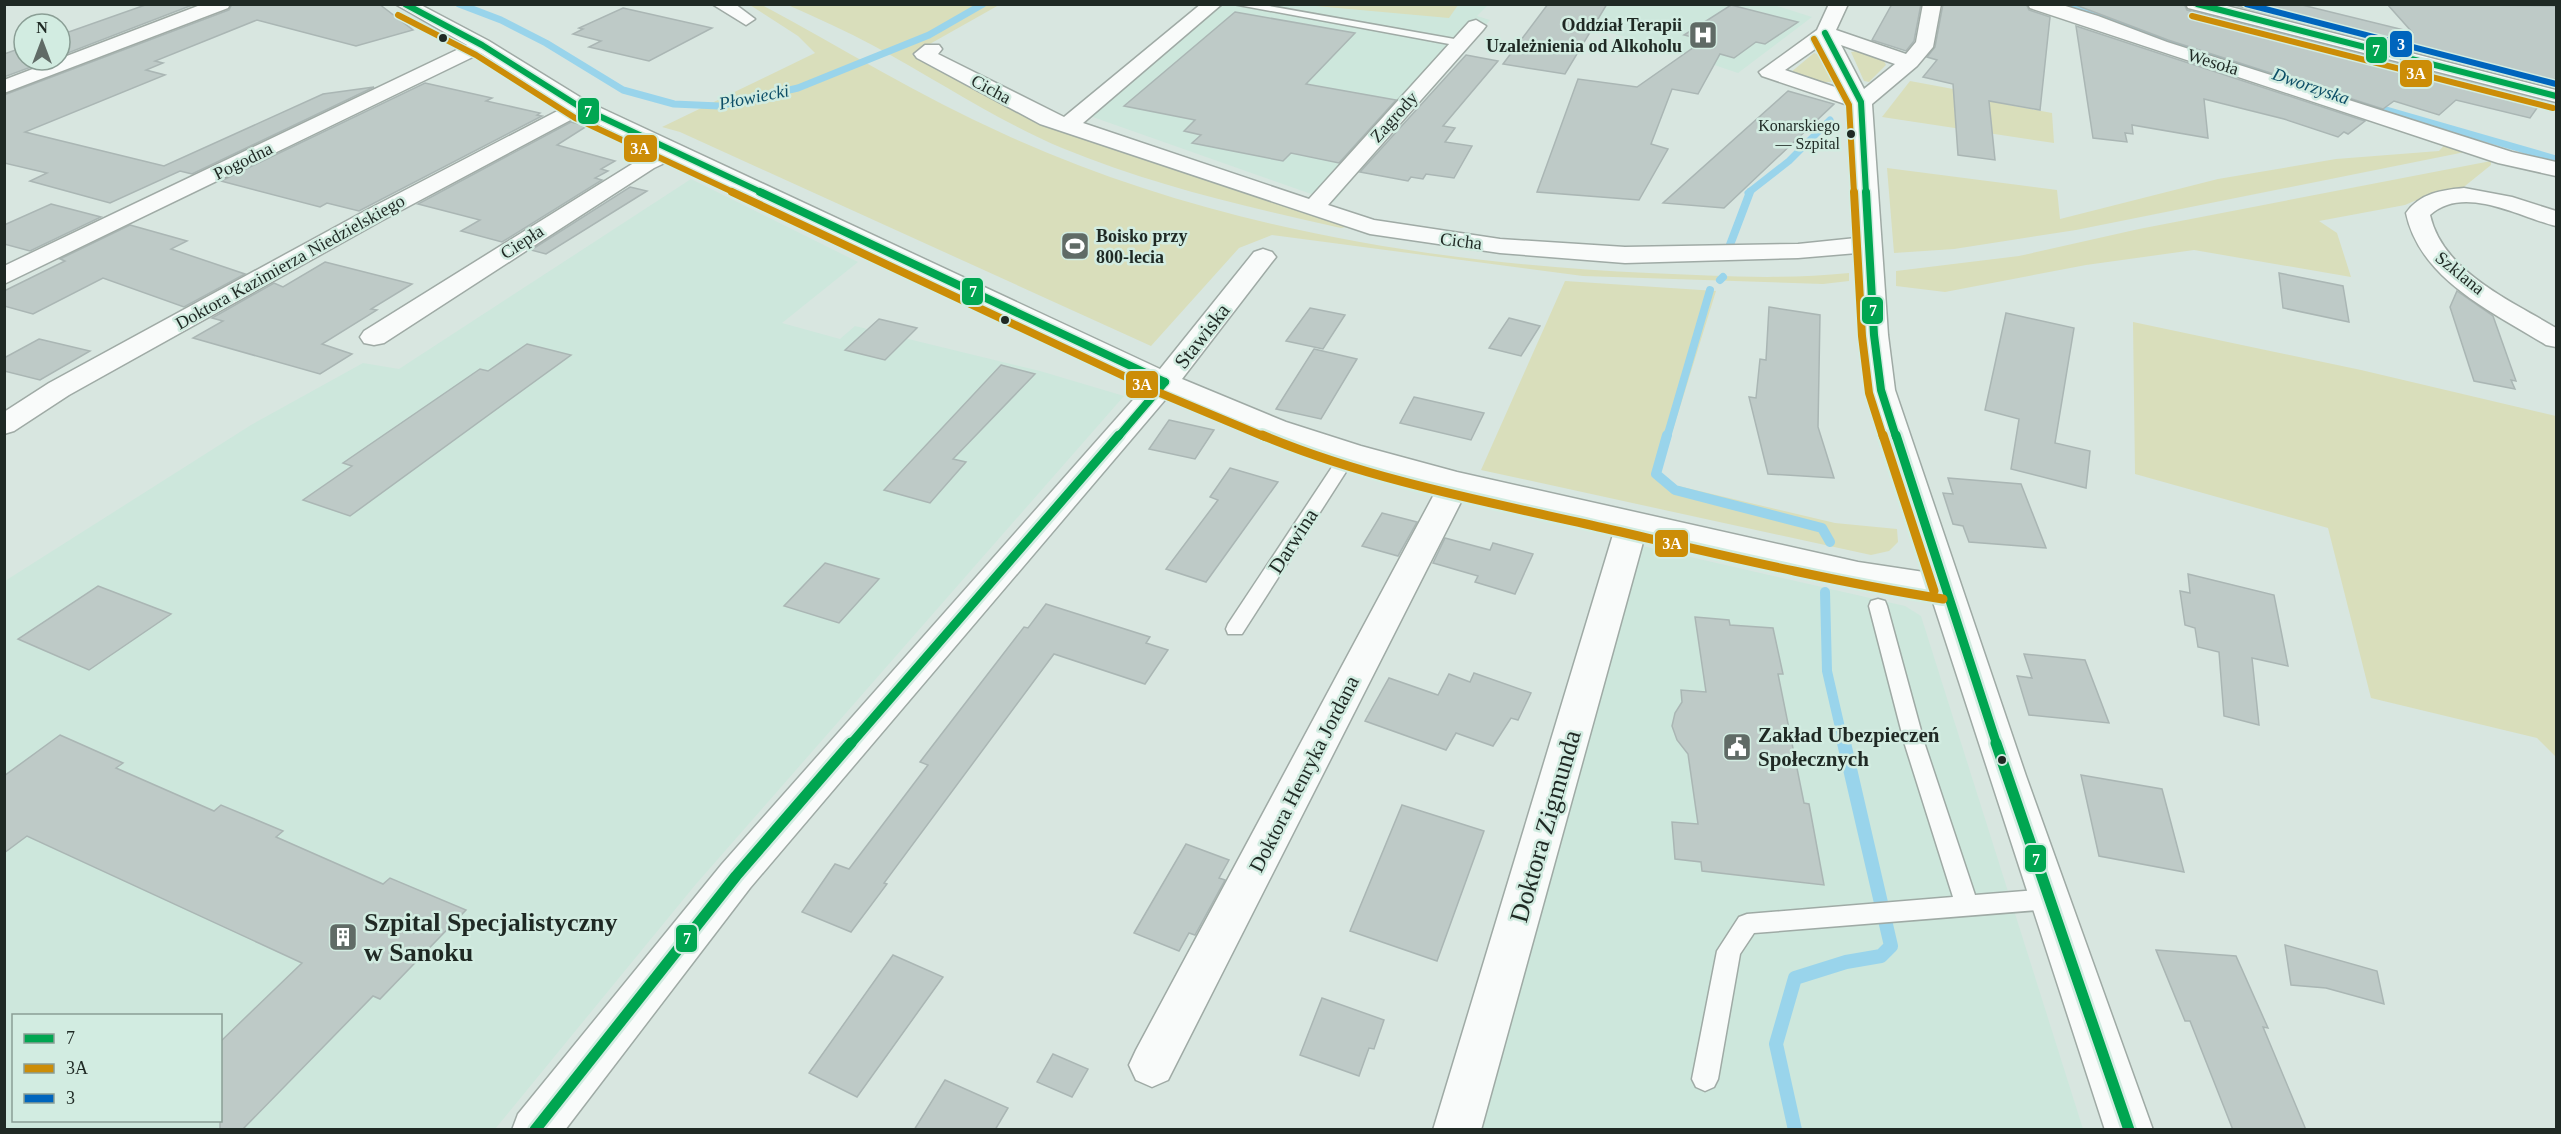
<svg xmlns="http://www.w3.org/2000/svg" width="2561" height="1134" viewBox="0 0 2561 1134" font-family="'Times New Roman',serif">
<rect width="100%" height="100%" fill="#d8e6e0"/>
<!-- built -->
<g fill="#cde7dc" fill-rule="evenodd">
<path d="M1606,4L1774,5L1812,17L1738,73L1646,42L1591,28Z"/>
<path d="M1222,5H1488L1477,16L1490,20L1379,146L1334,202L1090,116Z"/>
<path d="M691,179L858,262L782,323L840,339L855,326L1040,371L1124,396L696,884L495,1129L5,1130V581L251,425L363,363L399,369ZM14,1016H220V1120H14Z"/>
<path d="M1616,540L1905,606L1921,616L2083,1129L1440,1130Z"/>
</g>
<!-- green -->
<g fill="#d9debb">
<path d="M750,5H762C842,48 921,97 1004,134C1206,226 1428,263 1649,273C1715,276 1783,280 1849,273V281L1823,284L1583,276L1272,235L1239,248L1151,346L680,132L662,127L815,53L798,36Z"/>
<path d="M788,5H999L912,54L1016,110L1347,227L1341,228C1246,207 1152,185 1062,148C996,120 937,80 874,46C846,31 817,18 788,5Z"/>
<path d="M1305,5H1458L1449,18Z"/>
<path d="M1857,51L1884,61L1886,65L1869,82L1864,81L1851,52Z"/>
<path d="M1814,53L1821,55L1834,82H1823L1790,73Z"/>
<path d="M1910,81L2007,99L2009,105L2052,113L2054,143L1882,117Z"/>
<path d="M2448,141L2470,151L2076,230L1954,249L1894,253L1887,168L2057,190L2060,219L2218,179L2336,159L2439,151Z"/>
<path d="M2491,161V165L2460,190L2433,193L2405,205L2319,221L2337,233L2351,277L2194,250L2086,265L1945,292L1896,286V271L2019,256L2139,229Z"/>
<path d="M1565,281L1716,291L1657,481L1835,523L1897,529L1898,542L1889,551L1871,555L1481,470Z"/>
<path d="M2133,322L2361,370L2556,416V757L2537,738L2371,698L2328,528L2135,474Z"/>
</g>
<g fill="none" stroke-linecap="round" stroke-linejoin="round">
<!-- stream-far3 -->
<g stroke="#99d4eb" stroke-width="7">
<path d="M459,4L501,20L546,43L623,90L674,104L719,106L798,88L929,35L983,4"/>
<path d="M2068,4L2310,88L2556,159"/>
<path d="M1748,193L1789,161L1830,120"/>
</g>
<!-- stream-far2 -->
<g stroke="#99d4eb" stroke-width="8">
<path d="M1728,250L1750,192"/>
<path d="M1720,280L1723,277"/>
<path d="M1667,437L1710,290"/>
</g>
<!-- stream-far1 -->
<g stroke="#99d4eb" stroke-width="10">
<path d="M1667,435L1656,474L1675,490L1822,528L1830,542"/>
<path d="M1825,592L1827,671L1844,745"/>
</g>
<!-- stream -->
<path stroke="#99d4eb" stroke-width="14" d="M1795,1130L1776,1044L1795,978L1846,962L1881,956L1891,946L1844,743"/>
</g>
<!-- building -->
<g fill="#becac7" stroke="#aab6b4" stroke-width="1.5">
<path d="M148,4H195L60,56V35Z"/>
<path d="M232,4H379L413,30L356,46L257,20L155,61L163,63L146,70L165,75L25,132L164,166L323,94L374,87L192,174L180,171L110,203L30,181L47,173L4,163V95L229,10Z"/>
<path d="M1548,4H1607L1565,74L1503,64Z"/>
<path d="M1892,4H1921L1914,41L1906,51L1872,40Z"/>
<path d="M1943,4H2026L2029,10L2050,17L2040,110L1989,101L1995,160L1958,155L1953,84L1923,77L1937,60L1927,57L1935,47Z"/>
<path d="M2073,4H2184L2187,10L2542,101L2530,118L2456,100L2439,115L2394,101L2383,109L2168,40Z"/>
<path d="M2230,4H2298L2412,32L2387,4L2556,6V78L2551,86Z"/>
<path d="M1731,5L1798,22L1765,44L1756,42L1734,58L1720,54L1698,94L1672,89L1651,144L1668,149L1639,200L1537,192L1578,79L1637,87L1704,40L1684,35Z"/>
<path d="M623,8L712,28L649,61L589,47L601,41L573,34L583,29L579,28Z"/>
<path d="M1235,12L1355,33L1306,84L1396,100L1339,163L1291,153L1283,161L1192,143L1201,135L1184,131L1195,120L1124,106Z"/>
<path d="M2076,26L2365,121L2348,134L2344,132L2338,137L2284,119L2204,99L2208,138L2132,125L2133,134L2125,133L2127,142L2093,138Z"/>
<path d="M24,47V60H50L4,77V54Z"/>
<path d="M1466,55L1498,61L1443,126L1455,128L1445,142L1472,146L1454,178L1426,174L1423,179L1411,177L1408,181L1360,172Z"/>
<path d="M425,83L492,98L486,101L540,113L537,115L542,116L359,211L327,203L320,207L221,181Z"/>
<path d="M1788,91L1834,104L1724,208L1663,203Z"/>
<path d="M571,122L587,126L557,145L615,161L601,169L608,171L595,178L602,180L502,242L461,231L480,220L418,204Z"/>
<path d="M630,187L647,191L546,254L531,250Z"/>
<path d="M51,204L101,217L30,251L4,244V225Z"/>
<path d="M130,225L187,241L171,249L245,274L184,307L103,278L33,314L4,306V291L65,261L60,259Z"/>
<path d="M325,262L412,284L371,309L377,310L322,344L352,354L320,374L193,338L223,321L212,318L274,283L283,287Z"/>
<path d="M2279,273L2343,286L2349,322L2283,308Z"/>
<path d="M2457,291L2493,316L2516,381L2511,380L2515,389L2474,381L2450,307Z"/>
<path d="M1769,307L1820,315L1818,427L1834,478L1768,474L1749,397L1756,398L1760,359L1766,360Z"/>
<path d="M1310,308L1345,315L1323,349L1286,341Z"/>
<path d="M2006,313L2074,328L2055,443L2090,451L2086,488L2011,469L2019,419L1985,410Z"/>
<path d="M1509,318L1540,326L1521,356L1489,348Z"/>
<path d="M879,319L917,328L885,360L845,350Z"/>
<path d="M39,339L90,351L40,380L4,371V358Z"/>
<path d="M527,344L571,355L350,516L303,500L352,466L343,463L480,369L488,371Z"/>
<path d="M1314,349L1357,359L1321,419L1276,409Z"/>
<path d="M1001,365L1035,374L953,459L966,462L930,503L884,490Z"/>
<path d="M1414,397L1484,413L1471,440L1400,423Z"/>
<path d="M1169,420L1214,430L1195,459L1149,449Z"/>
<path d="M1230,468L1278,482L1206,582L1166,569L1218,500L1210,497Z"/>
<path d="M1948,478L2021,484L2046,548L1969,542L1963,526L1953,524L1943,493L1953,494Z"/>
<path d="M1382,513L1417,522L1398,556L1362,546Z"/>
<path d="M1445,538L1490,550L1493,543L1533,554L1515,594L1475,582L1478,576L1433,563Z"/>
<path d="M825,563L879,579L839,623L784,606Z"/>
<path d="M2188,574L2274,595L2288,666L2252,658L2259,725L2224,716L2219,652L2198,647L2195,628L2185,625L2180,591L2190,593Z"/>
<path d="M98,586L171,614L89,670L18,639Z"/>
<path d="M1046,604L1150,637L1146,643L1168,650L1145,684L1054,654L884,883L887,884L851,932L802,912L835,864L849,869L928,765L920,762L1024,627L1028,628Z"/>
<path d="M1695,617L1729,620L1730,625L1773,628L1783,674H1778L1804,803L1809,804L1824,885L1702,871L1701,862L1675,859L1672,822L1698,824L1688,754L1677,740L1672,726L1675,713L1682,702L1681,690L1706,692Z"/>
<path d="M2024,654L2085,660L2109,723L2029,715L2017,676L2032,678Z"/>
<path d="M1474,673L1531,693L1518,720L1511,718L1493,746L1456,733L1446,750L1365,721L1389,678L1438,695L1449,674L1470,682Z"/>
<path d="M60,735L123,763L116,768L214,811L221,805L283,831L276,837L383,884L390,878L466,910L380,999L373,996L242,1130H220V1042L302,963L27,836L4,853V776Z"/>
<path d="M2081,775L2162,789L2184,872L2099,856Z"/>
<path d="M1402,805L1484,831L1437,961L1350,931Z"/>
<path d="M1186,844L1229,860L1219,878L1225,880L1195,935L1189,933L1179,951L1134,933Z"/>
<path d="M2285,945L2377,971L2384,1004L2326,988L2291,985Z"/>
<path d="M2156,950L2236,956L2268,1028L2263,1027L2306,1130H2233L2190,1021H2185Z"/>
<path d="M893,955L943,977L857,1097L809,1073Z"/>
<path d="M1322,998L1384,1020L1374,1049L1369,1048L1359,1076L1300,1055Z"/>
<path d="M1053,1054L1088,1069L1072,1097L1037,1082Z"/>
<path d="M945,1080L1008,1108L995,1130H914Z"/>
</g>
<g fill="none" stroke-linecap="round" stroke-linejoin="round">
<!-- lane casing -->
<g stroke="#9faaa5" stroke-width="3">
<g id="lane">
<path d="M1233,4H1258L1460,40L1465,43L1460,46Z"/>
<path d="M1350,448L1358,453L1242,634H1228L1226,629L1228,624L1344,449Z"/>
<path d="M1878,599L1885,601L1887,606L1925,745L1975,895L2051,889L2059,892L2062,899L2059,906L2051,909L1754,933L1740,954L1718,1079L1714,1087L1705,1091L1696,1087L1692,1079L1717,951L1739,917L1747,914L1953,897L1905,745L1869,606L1871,601Z"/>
</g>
</g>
<!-- street casing -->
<g stroke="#9faaa5" stroke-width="3">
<g id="street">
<path d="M203,4H230L228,8L4,93V80Z"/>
<path d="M395,4H419L489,41L588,102L1160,369L1254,252L1263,249L1272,252L1276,257L1272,262L1182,379L1286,422L1361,446L1457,472L1858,562L1924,572L1867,390L1860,335L1857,253L1798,258L1625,263L1500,253L1370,234L1040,124L917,58L914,54L925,45H939L942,49L938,54L1064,117L1201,4H1222L1083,123L1309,199L1469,22L1476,20L1486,26L1483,30L1328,205L1374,220L1500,239L1625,247L1798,244L1856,238L1851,106L1762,76L1759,72L1817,30L1829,4H1848L1836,30L1906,54L1916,42L1923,4H1941L1933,47L1917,66L1872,104L1888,335L1895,390L2026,776L2153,1130H2105L1931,596L1858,584L1645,535L1481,1130H1433L1615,528L1465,494L1168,1080L1152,1087L1136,1080L1129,1065L1136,1050L1438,487L1339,460L1266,434L1170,394L750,888L565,1130H512L518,1114L722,864L1147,384L671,160L654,168L384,343L374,345L364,343L360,337L364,331L653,151L580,115L381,221L69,395L14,431L4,434V412L49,383L365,211L565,107L481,53L4,284V266L467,45ZM1821,45L1844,90L1785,70ZM1841,45L1895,64L1864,89Z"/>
<path d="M712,4H735L755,19L746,25Z"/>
<path d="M2028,4H2059L2098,16L2167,42L2512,152L2556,162V176L2498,163L2030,8Z"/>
<path d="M2464,188L2512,197L2556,211V226C2519,217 2464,184 2430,215C2443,272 2510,300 2556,328V347L2546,345C2493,312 2420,280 2406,213C2420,193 2442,190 2464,188Z"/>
</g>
</g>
<!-- secondary casing -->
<g stroke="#9faaa5" stroke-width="3">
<path id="secondary" d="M2186,4H2219L2556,90V102L2188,8Z"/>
</g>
<!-- lane -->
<use href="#lane" fill="#f9fbfa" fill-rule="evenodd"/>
<!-- street -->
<use href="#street" fill="#f9fbfa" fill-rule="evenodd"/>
<!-- secondary -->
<use href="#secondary" fill="#f9fbfa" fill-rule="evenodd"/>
<!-- bus-1-far3 casing -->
<g stroke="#d2ece1" stroke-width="9">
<g id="bus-1-far3">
<path d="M405,4L482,45L580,107L763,193"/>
<path d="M2197,4L2556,96"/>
<path d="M1825,33L1861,102L1866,193"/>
</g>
</g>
<!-- bus-1-far2 casing -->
<g stroke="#d2ece1" stroke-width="11">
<g id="bus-1-far2">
<path d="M760,192L1165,382"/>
<path d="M1866,192L1874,335L1881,390L1896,437"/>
<path d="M1118,437L1165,382"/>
</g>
</g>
<!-- bus-1-far1 casing -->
<g stroke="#d2ece1" stroke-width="14">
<g id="bus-1-far1">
<path d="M1896,435L1997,745"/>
<path d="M850,745L1119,435"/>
</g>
</g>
<!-- bus-1 casing -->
<g stroke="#d2ece1" stroke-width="16">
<g id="bus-1">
<path d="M1996,743L2129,1130"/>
<path d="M535,1130L736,876L851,743"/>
</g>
</g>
<!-- bus-2-far2 casing -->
<g stroke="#d2ece1" stroke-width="9">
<g id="bus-2-far2">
<path d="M398,15L476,55L575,118L735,193"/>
<path d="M2192,16L2553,108"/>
<path d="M1814,39L1849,105L1854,193"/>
</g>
</g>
<!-- bus-2-far1 casing -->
<g stroke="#d2ece1" stroke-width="11">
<g id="bus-2-far1">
<path d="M732,192L1160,393L1265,437"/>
<path d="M1854,192L1862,336L1869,393L1883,437"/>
</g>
</g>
<!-- bus-2 casing -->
<g stroke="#d2ece1" stroke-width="14">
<g id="bus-2">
<path d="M1262,435C1365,478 1478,500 1586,524C1705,551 1823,580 1943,599"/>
<path d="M1883,435L1934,591"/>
</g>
</g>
<!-- bus-3 casing -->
<g stroke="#d2ece1" stroke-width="9">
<path id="bus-3" d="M2246,4L2556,84"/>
</g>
<!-- bus-1-far3 -->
<use href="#bus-1-far3" stroke="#00a651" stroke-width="6"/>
<!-- bus-1-far2 -->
<use href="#bus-1-far2" stroke="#00a651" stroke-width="8"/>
<!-- bus-1-far1 -->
<use href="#bus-1-far1" stroke="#00a651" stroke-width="9"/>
<!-- bus-1 -->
<use href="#bus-1" stroke="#00a651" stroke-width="11"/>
<!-- bus-2-far2 -->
<use href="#bus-2-far2" stroke="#cc8d07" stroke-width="6"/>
<!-- bus-2-far1 -->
<use href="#bus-2-far1" stroke="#cc8d07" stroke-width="8"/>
<!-- bus-2 -->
<use href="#bus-2" stroke="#cc8d07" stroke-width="9"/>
<!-- bus-3 -->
<use href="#bus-3" stroke="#0065bd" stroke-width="6"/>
</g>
<!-- icons -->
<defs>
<g id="hospital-square" transform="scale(1.5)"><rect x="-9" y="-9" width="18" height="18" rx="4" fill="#606b66" stroke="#d2ece1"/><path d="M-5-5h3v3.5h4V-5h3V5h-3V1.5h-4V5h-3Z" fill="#fff"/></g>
<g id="stadium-square" transform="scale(1.5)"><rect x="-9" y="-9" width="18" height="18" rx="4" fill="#606b66" stroke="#d2ece1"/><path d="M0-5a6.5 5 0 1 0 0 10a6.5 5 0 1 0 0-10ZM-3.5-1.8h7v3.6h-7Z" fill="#fff"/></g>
<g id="civic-square" transform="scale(1.5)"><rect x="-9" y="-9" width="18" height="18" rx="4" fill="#606b66" stroke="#d2ece1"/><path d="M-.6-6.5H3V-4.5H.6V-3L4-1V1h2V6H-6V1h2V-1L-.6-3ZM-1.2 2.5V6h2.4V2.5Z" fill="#fff"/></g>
<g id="building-square" transform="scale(1.5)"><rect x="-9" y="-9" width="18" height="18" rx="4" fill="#606b66" stroke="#d2ece1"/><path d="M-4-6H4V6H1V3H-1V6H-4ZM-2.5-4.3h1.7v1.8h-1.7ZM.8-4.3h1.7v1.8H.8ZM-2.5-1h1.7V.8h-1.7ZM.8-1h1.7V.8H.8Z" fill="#fff"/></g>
</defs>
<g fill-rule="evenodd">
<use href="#hospital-square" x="1703" y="35"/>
<use href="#stadium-square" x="1075" y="246"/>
<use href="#civic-square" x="1737" y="747"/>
<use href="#building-square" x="343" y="937"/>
</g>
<!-- markers -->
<g fill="#1f2924" stroke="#d2ece1" stroke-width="2">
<circle cx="443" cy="38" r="5"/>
<circle cx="1851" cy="134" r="5"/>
<circle cx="1005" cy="320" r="5"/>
<circle cx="2002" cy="760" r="5"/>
</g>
<g text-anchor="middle" stroke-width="5" stroke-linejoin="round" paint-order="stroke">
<!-- far-bus labels -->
<g font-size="16" fill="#1f2924" stroke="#d2ece1" text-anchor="end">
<text x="1840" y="131">Konarskiego<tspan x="1840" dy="18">— Szpital</tspan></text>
</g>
<!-- far-poi labels -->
<g font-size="18" font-weight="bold" fill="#1f2924" stroke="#d2ece1" text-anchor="end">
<text x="1682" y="31">Oddział Terapii<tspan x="1682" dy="21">Uzależnienia od Alkoholu</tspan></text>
<text x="1096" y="242" text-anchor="start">Boisko przy<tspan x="1096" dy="21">800-lecia</tspan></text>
</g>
<!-- far-street labels -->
<g font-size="18" fill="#1f2924" stroke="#d2ece1">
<text transform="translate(2213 62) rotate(17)" y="6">Wesoła</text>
<text transform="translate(991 89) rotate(28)" y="6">Cicha</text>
<text transform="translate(1394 117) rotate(-48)" y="6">Zagrody</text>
<text transform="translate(243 161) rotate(-26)" y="6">Pogodna</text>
<text transform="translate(1461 241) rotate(7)" y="6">Cicha</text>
<text transform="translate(522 242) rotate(-33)" y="6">Ciepła</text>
<text transform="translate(290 262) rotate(-29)" y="6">Doktora Kazimierza Niedzielskiego</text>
<text transform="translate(2460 273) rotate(39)" y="6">Szklana</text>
</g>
<!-- far-water labels -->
<g font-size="18" font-style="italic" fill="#0d4e67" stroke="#d2ece1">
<text transform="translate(2311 86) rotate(19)" y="6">Dworzyska</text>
<text transform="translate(754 97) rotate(-11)" y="6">Płowiecki</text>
</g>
<!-- street labels -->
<g font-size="21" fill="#1f2924" stroke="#d2ece1">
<text transform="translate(1202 336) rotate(-52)" y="7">Stawiska</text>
<text transform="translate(1293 541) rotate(-57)" y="7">Darwina</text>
<text transform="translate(1304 774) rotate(-63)" y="7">Doktora Henryka Jordana</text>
</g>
<!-- poi labels -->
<g font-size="21" font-weight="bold" fill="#1f2924" stroke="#d2ece1" text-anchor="start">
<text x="1758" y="742">Zakład Ubezpieczeń<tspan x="1758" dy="24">Społecznych</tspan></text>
</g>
<!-- near-street labels -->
<g font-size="26" fill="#1f2924" stroke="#d2ece1">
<text transform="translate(1545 826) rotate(-74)" y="9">Doktora Zigmunda</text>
</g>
<!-- near-poi labels -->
<g font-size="26" font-weight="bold" fill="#1f2924" stroke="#d2ece1" text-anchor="start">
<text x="364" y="931">Szpital Specjalistyczny<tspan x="364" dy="30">w Sanoku</tspan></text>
</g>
</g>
<g stroke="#d2ece1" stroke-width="2">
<rect x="2389" y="30" width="24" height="28" rx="6" fill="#0065bd"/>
<rect x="2365" y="36" width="23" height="28" rx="6" fill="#00a651"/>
<rect x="2399" y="59" width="34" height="29" rx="6" fill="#cc8d07"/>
<rect x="577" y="97" width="23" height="28" rx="6" fill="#00a651"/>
<rect x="623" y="134" width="35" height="29" rx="6" fill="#cc8d07"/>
<rect x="961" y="277" width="23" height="29" rx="6" fill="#00a651"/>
<rect x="1861" y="296" width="23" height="29" rx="6" fill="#00a651"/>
<rect x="1125" y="370" width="34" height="29" rx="6" fill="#cc8d07"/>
<rect x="1654" y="529" width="35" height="29" rx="6" fill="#cc8d07"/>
<rect x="2024" y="844" width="23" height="29" rx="6" fill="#00a651"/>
<rect x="675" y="924" width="23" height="29" rx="6" fill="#00a651"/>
</g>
<g font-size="16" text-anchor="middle" font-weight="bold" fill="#fff">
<text x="2401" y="50">3</text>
<text x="2376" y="56">7</text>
<text x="2416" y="79">3A</text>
<text x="588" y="117">7</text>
<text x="640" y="154">3A</text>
<text x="973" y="297">7</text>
<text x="1873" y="316">7</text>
<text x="1142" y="390">3A</text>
<text x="1672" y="549">3A</text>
<text x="2036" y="865">7</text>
<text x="687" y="944">7</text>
</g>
<!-- border -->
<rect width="2561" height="1134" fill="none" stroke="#1f2924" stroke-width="12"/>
<!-- legend -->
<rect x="12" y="1014" width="210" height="108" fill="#d2ece1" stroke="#8a9e95" stroke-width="1.5"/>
<rect x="24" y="1034" width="30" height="9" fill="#00a651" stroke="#8a9e95" stroke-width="1.5"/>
<text x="66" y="1044" font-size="18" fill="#1f2924">7</text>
<rect x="24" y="1064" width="30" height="9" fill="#cc8d07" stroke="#8a9e95" stroke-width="1.5"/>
<text x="66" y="1074" font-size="18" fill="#1f2924">3A</text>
<rect x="24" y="1094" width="30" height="9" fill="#0065bd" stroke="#8a9e95" stroke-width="1.5"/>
<text x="66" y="1104" font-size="18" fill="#1f2924">3</text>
<!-- north arrow -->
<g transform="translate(42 42)"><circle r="28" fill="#d2ece1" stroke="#8a9e95" stroke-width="1.5"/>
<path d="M0-4.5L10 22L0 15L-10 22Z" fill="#606b66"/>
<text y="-9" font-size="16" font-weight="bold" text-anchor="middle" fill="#1f2924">N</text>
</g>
</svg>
